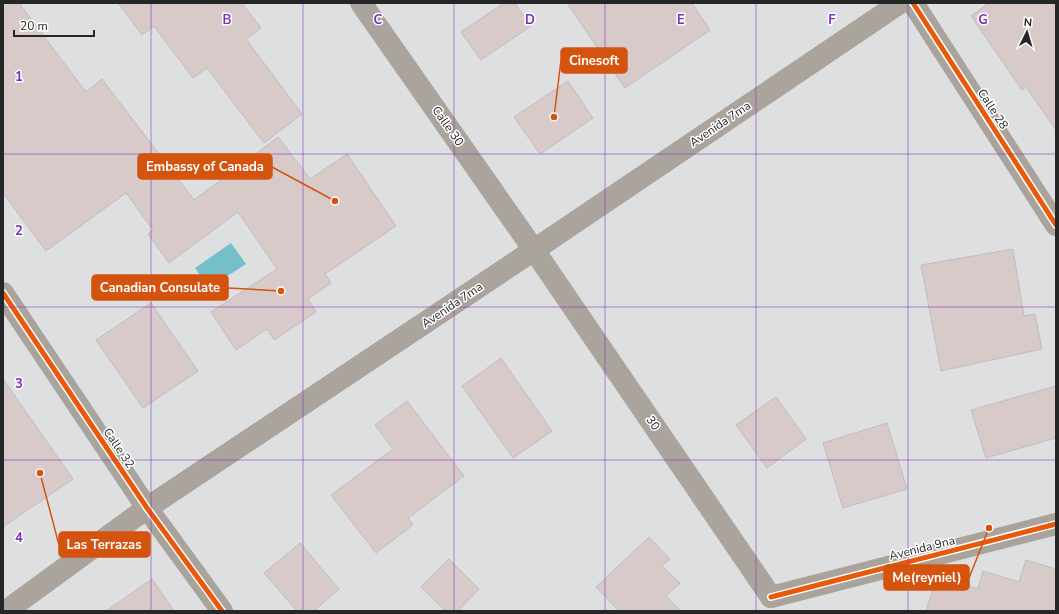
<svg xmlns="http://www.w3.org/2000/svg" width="1059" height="614" viewBox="0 0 1059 614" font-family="'Nunito Sans',sans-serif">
<rect width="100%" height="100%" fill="#dedfe0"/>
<!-- water -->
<path fill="#75bfcb" d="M231,243L246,264L209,288L195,268Z"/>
<!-- building -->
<g fill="#d9caca" stroke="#bebdbe">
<path d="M3,3H19L86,92L102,79L194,200L278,137L310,179L347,154L396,226L325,274L331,283L308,299L316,312L274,340L267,329L236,350L211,312L277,269L238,212L169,263L148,234L153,230L126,193L46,251L3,193Z"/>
<path d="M118,3H242L261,28L246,39L302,114L264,143L207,68L193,78L154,26L142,35Z"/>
<path d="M504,3H515L531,26L481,60L461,32Z"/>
<path d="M567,3H692L710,30L625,88Z"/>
<path d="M989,3H1056V130L1026,87L1022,90L971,16Z"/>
<path d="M568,81L593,118L540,154L514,117Z"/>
<path d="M1013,249L1024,316L1035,314L1042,349L941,371L921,265Z"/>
<path d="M151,303L198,371L143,408L96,340Z"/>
<path d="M501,358L552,431L513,458L462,386Z"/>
<path d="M3,379L73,479L3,527Z"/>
<path d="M1056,386V438L986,458L971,410Z"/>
<path d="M776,397L806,439L767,468L736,425Z"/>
<path d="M407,401L464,476L408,518L413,525L376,553L331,495L393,449L375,425Z"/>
<path d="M887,423L907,489L843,508L823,443Z"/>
<path d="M649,537L670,559L662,566L680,583L666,596L681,611H619L596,587Z"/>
<path d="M300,543L339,589L314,611H297L264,573Z"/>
<path d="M449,559L479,589L458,611H445L421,587Z"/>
<path d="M1026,560L1056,569V611H926L937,577L978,589L983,571L1019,582Z"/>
<path d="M152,579L174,611H106Z"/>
</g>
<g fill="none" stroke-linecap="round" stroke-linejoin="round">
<!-- minor -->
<g stroke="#a9a39b" stroke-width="22">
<path d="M913,3L1056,225"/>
<path d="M3,293L147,508L222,611"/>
<path d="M771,597L1056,524"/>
</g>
<!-- major -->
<g stroke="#aaa49d" stroke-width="22">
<path d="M361,3L534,250L771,597"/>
<path d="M6,611L147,508L534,250L900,3"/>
</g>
<!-- cycleway casing -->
<g stroke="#fff" stroke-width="8">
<g id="cycleway">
<path d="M913,3L1056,225"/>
<path d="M3,293L147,508L222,611"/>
<path d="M771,597L1056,524"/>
</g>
</g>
<!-- cycleway -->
<use href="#cycleway" stroke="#e8590c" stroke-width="5"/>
</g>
<!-- grid -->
<path fill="none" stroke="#7b2cbf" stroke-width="1" stroke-opacity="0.55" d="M151,3V611M303,3V611M454,3V611M605,3V611M756,3V611M908,3V611M3,154H1056M3,307H1056M3,460H1056"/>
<g text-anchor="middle" stroke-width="3" stroke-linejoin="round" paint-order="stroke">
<!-- street labels -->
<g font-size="12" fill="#252627" stroke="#fff">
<text transform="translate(993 109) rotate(57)" y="4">Calle 28</text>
<text transform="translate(720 124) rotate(-34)" y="4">Avenida 7ma</text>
<text transform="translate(448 126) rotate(55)" y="4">Calle 30</text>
<text transform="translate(452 305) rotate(-34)" y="4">Avenida 7ma</text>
<text transform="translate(653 423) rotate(56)" y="4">30</text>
<text transform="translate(119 448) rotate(56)" y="4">Calle 32</text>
<text transform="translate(922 548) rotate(-14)" y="4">Avenida 9na</text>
</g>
</g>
<g font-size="13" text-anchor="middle" font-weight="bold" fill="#7b2cbf" stroke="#fff" stroke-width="3" stroke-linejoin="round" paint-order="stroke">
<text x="227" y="24">B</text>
<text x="378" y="24">C</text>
<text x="530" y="24">D</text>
<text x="681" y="24">E</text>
<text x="832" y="24">F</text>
<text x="983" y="24">G</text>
<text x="19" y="81">1</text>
<text x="19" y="235">2</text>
<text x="19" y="388">3</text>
<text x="19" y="542">4</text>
</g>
<!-- callouts -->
<path fill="none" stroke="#d4540f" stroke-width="1.5" d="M554 117L561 60M335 201L272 167M281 291L228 288M40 473L59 545M989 528L969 578"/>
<g fill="#d4540f" stroke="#fff" stroke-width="1.5">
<circle cx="554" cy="117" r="4"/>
<circle cx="335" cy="201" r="4"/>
<circle cx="281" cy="291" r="4"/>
<circle cx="40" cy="473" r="4"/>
<circle cx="989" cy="528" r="4"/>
</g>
<g fill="#d4540f" stroke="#d4540f" stroke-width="1.5">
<rect x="561" y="48" width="66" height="25" rx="4"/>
<rect x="138" y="154" width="134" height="25" rx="4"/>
<rect x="92" y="275" width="136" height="25" rx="4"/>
<rect x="59" y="532" width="91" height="25" rx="4"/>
<rect x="884" y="565" width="85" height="25" rx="4"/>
</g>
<g font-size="13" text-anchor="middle" font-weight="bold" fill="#fff">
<text x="594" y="65">Cinesoft</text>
<text x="205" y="171">Embassy of Canada</text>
<text x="160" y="292">Canadian Consulate</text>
<text x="104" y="549">Las Terrazas</text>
<text x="927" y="582">Me(reyniel)</text>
</g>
<!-- border -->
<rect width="1059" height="614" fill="none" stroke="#252627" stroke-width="8"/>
<!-- north arrow -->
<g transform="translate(1027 32) rotate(5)" stroke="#ffffff" stroke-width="3" paint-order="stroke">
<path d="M0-3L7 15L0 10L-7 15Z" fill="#252627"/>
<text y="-6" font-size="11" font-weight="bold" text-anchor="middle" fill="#252627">N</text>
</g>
<!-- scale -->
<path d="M14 30v6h80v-6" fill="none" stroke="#252627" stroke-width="2"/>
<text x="20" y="30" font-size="12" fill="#252627" stroke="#ffffff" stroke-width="3" paint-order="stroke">20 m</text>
</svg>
